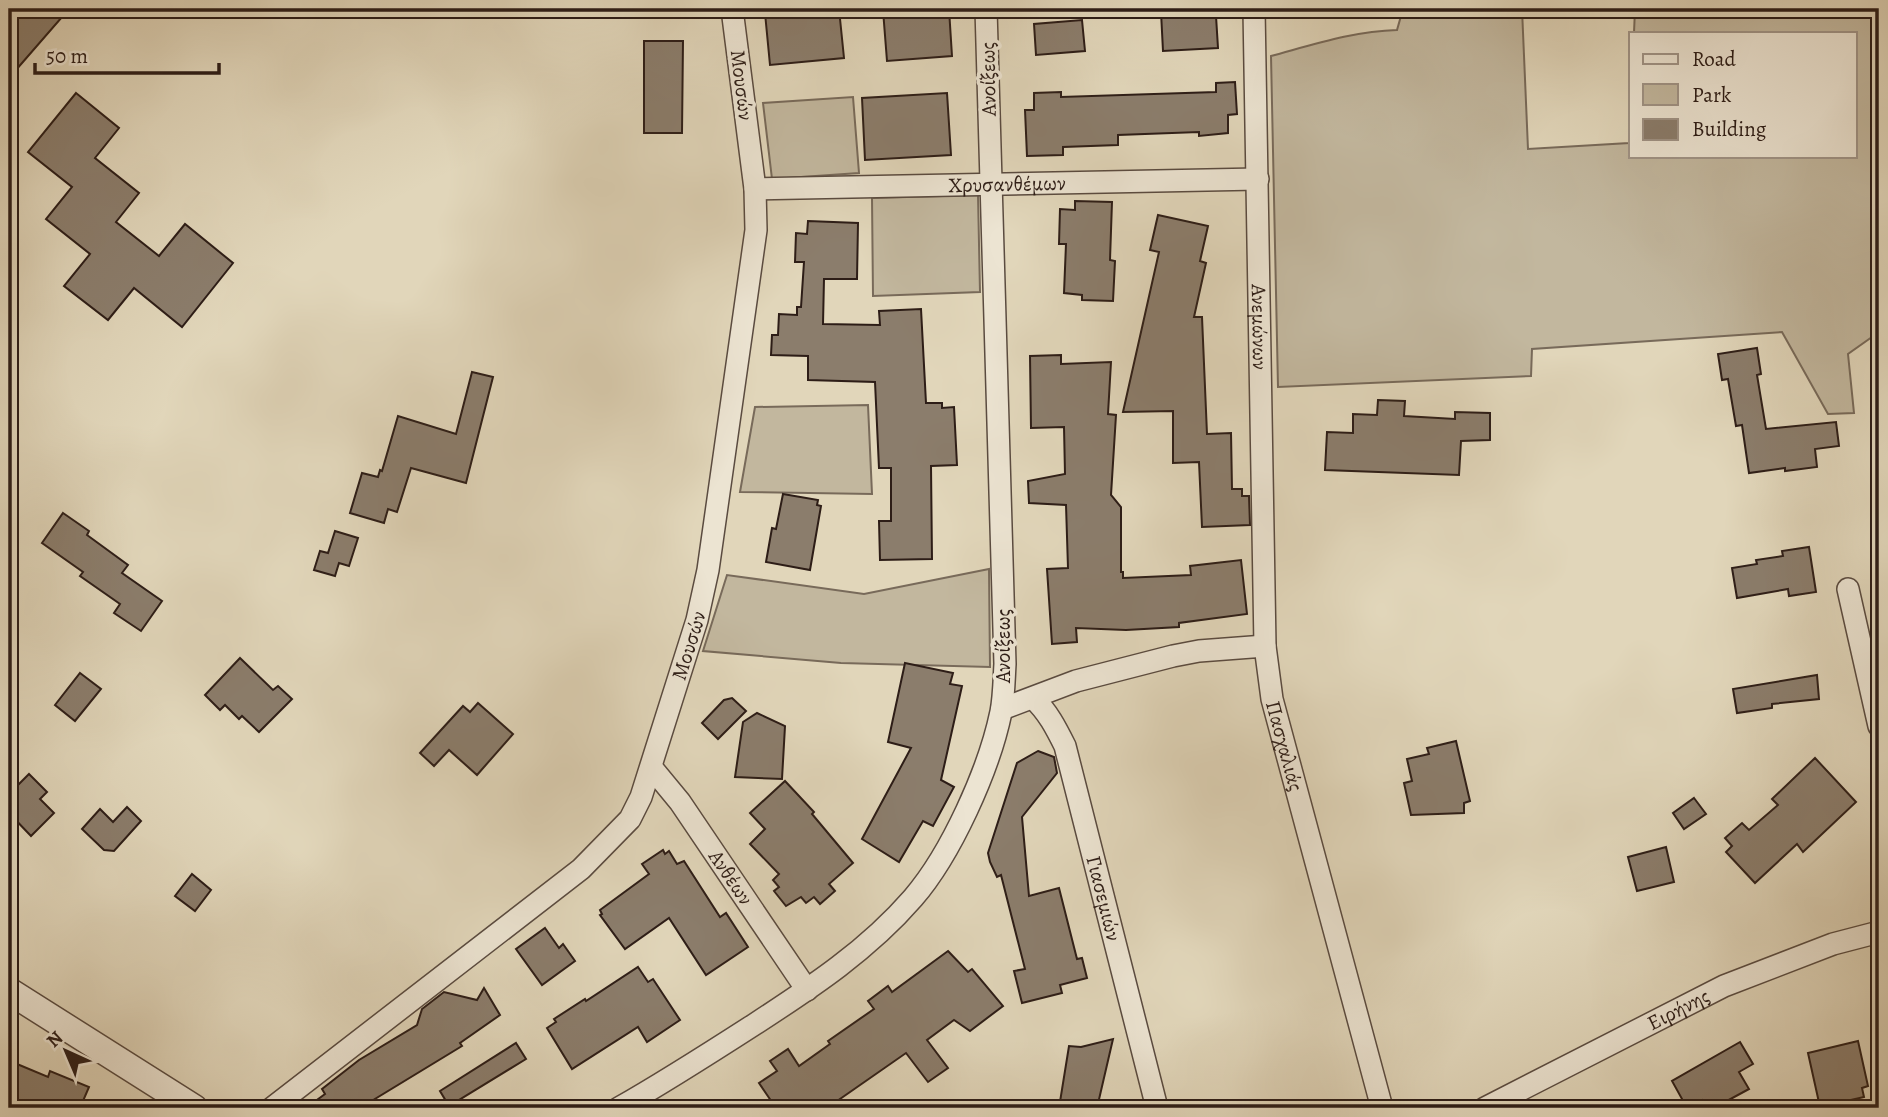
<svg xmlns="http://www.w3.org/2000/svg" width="1888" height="1117" viewBox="0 0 1888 1117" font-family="Alegreya,serif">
<rect width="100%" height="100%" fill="#e1d6ba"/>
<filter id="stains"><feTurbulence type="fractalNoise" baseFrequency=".00286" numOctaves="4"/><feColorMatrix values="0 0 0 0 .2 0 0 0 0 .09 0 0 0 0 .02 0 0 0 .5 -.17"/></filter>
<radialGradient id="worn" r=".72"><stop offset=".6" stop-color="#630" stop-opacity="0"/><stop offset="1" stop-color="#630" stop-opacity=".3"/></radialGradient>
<!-- green -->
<g fill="#c2b79e" stroke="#786a5a" stroke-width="2">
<path d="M1403,9H1522L1528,149L1629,143L1631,114V156H1855V33H1634L1635,9H1879V332L1848,354L1854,413L1828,414L1782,332L1532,349L1531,376L1278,387L1271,56C1312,45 1354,31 1397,30Z"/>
<path d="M853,97L859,173L772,179L763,103Z"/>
<path d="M978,195L980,292L873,296L872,198Z"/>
<path d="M868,405L872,494L740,492L755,407Z"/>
<path d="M989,569L990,667L841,663L703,651L727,575L864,594Z"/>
</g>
<!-- building -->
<g fill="#8b7d6c" stroke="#2d1d17" stroke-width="2">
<path d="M9,9H69L9,78Z"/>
<path d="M801,9H839L844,58L770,65L765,13Z"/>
<path d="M900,9H949L952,56L887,61L883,10Z"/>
<path d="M1189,11V18L1216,16L1218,48L1163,51L1161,12Z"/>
<path d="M1082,20L1085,51L1036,55L1034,24Z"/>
<path d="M644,41H683L682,133H644Z"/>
<path d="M1235,82L1237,114L1228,115V133L1199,136V132L1118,135V145L1063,147V155L1027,156L1025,110H1034V93L1061,92V97L1216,92V83Z"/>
<path d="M76,93L119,128L95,158L139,193L116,222L159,256L185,224L233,263L182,327L134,288L108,320L64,286L90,254L46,219L72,187L28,152Z"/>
<path d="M947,93L951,155L865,160L862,98Z"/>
<path d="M1075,201L1112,202L1110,260L1115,261L1113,301L1082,300V295L1064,293L1066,244H1059L1060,209L1075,210Z"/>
<path d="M1158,215L1208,226L1200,261L1206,263L1194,317H1202L1207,434L1231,433L1232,489H1242V496H1249L1250,525L1202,527L1199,462L1173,463V411L1123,412L1159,252L1150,250Z"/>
<path d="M808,221L858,223L857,279H824L823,324L880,325L879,311L921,309L926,403H942V408L954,407L957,465L931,466L932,559L880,560L879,521H891V468H879L875,382L808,380V356L771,355L772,335H778L779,314L797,315V307H801L804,262H795L796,233L807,234Z"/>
<path d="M1757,348L1761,374L1757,375L1766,429L1836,422L1839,446L1815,449L1817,467L1785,471V468L1749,473L1742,425L1736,426L1728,379L1722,380L1718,354Z"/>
<path d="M1061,355V364L1111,362L1108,414L1116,415L1111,495L1121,507V572H1123V578L1191,575L1190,566L1241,560L1247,614L1179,623V627L1126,630L1076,628L1077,642L1052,644L1047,569L1068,568L1066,505L1029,503L1028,481L1065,474L1064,427L1031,428L1030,356Z"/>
<path d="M472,372L493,377L466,483L411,468L397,512L388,509L384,523L350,513L362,473L378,477L380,470L382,471L398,416L456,434Z"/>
<path d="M1378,400L1405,401L1404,416L1455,419V412L1490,413V440L1461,441L1459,475L1325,470L1327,432L1353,433V414L1377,415Z"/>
<path d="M783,494L818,500L817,505L821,506L810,570L766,562L772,528L776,529Z"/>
<path d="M63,513L89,531L87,535L128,565L122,573L162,601L141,631L114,613L120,604L80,576L83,572L42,543Z"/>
<path d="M335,531L358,538L349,566L339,563L335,576L314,570L320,551L328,553Z"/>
<path d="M1809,547L1816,592L1789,596L1788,589L1737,598L1732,568L1757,564L1756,560L1783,556L1782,551Z"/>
<path d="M240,658L273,690L278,686L292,699L259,732L242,716L239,719L225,705L220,710L205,695Z"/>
<path d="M905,663L953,673L950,684L962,686L941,780L954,787L933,826L923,821L899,862L862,839L911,748L888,742Z"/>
<path d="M80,673L101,689L75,721L55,705Z"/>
<path d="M1817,675L1819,699L1772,704V708L1737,713L1733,689Z"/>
<path d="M732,698L746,711L718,739L702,723L724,700Z"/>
<path d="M478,703L513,734L477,775L449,750L434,766L420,753L463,706L470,712Z"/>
<path d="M757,713L785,726L782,779L735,777L743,722Z"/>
<path d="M1456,741L1470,801L1464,803V813L1411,815L1404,783L1412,781L1407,759L1429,754L1427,748Z"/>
<path d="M1038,751L1054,757L1057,773L1022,817L1029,896L1059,888L1077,959L1082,958L1087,978L1060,985L1062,993L1022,1003L1014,971L1025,969L1001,875L997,877L990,862L988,853L1017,763Z"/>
<path d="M1815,758L1856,802L1803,852L1797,844L1755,883L1726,852L1732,846L1725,838L1742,823L1749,830L1778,805L1772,799Z"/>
<path d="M29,774L47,792L40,799L54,813L31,836L9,813V794Z"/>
<path d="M785,781L814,812L812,814L853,863L829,884L835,891L820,904L814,897L806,903L801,897L786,906L774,891L779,887L773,880L779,874L750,844L765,829L750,813Z"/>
<path d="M1694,798L1706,814L1684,829L1673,813Z"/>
<path d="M127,807L141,821L114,851L104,850L82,829L100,809L113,822Z"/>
<path d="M1666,847L1674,882L1637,891L1628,857Z"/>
<path d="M663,850L665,854L669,851L677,864L684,861L720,917L726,913L748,947L706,975L669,918L625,949L600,915L602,914L600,910L649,874L642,864Z"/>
<path d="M192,874L211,890L195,911L175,896Z"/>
<path d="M545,928L559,948L563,944L575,961L542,985L516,949Z"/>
<path d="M948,951L968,972L972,969L1003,1006L970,1031L954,1020L927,1040L948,1068L928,1082L906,1053L827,1108H776L759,1083L777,1071L770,1061L788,1049L799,1066L830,1044L828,1041L874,1009L868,1001L888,986L892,992Z"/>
<path d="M638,967L648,982L653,979L680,1020L647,1042L638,1027L572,1069L547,1028L556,1022L554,1019L585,999L586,1001Z"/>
<path d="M484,988L500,1015L460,1043L462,1046L360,1108H306L325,1094L322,1089L359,1060L417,1025L422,1009L444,992L477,1000Z"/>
<path d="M1113,1039L1097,1108H1059L1069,1046L1081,1047Z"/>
<path d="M1858,1041L1868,1086L1862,1088L1864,1097L1820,1107L1808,1053Z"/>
<path d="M1740,1042L1753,1064L1739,1072L1749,1089L1714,1108H1706L1702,1100L1687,1108L1672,1081Z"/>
<path d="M516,1043L526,1059L449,1106L440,1091Z"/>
<path d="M17,1064L48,1077L50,1071L89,1087L80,1108H9V1083Z"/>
</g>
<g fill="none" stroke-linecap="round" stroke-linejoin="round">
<!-- minor casing -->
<g stroke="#5a4b40" stroke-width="24">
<g id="minor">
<path id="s1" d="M1254,9L1265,646"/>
<path id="s2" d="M755,189L1258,179"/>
<path d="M1848,589L1879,726"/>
<path id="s3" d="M1033,698C1048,712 1056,728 1065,746L1157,1108"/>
<path id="s4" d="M1002,709L1076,681L1173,656L1199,651L1265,646L1272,699L1382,1108"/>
<path id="s5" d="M652,768L680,802L807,990"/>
<path id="s6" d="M272,1108L581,869L630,819L641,797L697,620L708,570L756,230L755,189L732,9"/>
<path d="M619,1108C665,1082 710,1053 755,1024C812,987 868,950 913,898C951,854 989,770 1001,712C1004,696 1004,680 1005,664L986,9"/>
<path id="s7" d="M1485,1108L1724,986L1833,944L1879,932"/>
</g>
</g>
<!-- tertiary casing -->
<g stroke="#5a4b40" stroke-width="29">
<path id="tertiary" d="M9,991L194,1108"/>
</g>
<!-- minor -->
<use href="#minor" stroke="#ece4d2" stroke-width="21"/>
<!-- tertiary -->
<use href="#tertiary" stroke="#ece4d2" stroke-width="26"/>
</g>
<g text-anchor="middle" stroke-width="7" stroke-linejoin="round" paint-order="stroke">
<!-- street labels -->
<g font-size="21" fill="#2d1d17" stroke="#ece4d2">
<text transform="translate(988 79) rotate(-91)" y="7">Ανοίξεως</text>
<text transform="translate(742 85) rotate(83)" y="7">Μουσών</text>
<text dy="7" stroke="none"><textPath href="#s2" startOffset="252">Χρυσανθέμων</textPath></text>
<text dy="7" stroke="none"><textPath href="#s1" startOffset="318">Ανεμώνων</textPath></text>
<text dy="7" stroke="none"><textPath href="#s6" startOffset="644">Μουσών</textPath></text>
<text transform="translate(1003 646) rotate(-90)" y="7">Ανοίξεως</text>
<text dy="7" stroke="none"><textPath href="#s4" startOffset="374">Πασχαλιάς</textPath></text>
<text dy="7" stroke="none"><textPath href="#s5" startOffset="135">Ανθέων</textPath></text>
<text dy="7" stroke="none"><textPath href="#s3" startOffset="215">Γιασεμιών</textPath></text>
<text dy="7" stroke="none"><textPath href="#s7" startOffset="217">Ειρήνης</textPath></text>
</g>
</g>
<!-- margin -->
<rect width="1888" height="1117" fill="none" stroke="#e1d6ba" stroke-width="35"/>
<rect x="10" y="10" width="1867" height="1096" fill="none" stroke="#2d1d17" stroke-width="3.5"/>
<rect x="18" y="18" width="1853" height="1082" fill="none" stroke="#2d1d17" stroke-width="2"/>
<!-- legend -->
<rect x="1629" y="32" width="228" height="126" fill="#ece4d2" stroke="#a09487" stroke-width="2"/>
<rect x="1643" y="54" width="35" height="10" fill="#ece4d2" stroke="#a09487" stroke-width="2"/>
<text x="1692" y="66" font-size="21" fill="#2d1d17">Road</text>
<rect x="1643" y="84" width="35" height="21" fill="#c2b79e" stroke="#a09487" stroke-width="2"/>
<text x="1692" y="102" font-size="21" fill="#2d1d17">Park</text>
<rect x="1643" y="119" width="35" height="21" fill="#8b7d6c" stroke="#a09487" stroke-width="2"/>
<text x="1692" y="136" font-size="21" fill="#2d1d17">Building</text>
<!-- north arrow -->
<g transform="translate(66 1051) rotate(316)" stroke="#ece4d2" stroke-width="5" paint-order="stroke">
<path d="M0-5L12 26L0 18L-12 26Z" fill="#2d1d17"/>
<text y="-10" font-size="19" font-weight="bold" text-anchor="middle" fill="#2d1d17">N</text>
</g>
<!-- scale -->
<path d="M35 63v10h184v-10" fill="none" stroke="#2d1d17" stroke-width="3.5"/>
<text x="46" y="63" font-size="21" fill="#2d1d17" stroke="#ece4d2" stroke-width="5" paint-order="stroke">50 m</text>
<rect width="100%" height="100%" filter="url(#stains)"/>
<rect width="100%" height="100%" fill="url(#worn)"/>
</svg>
